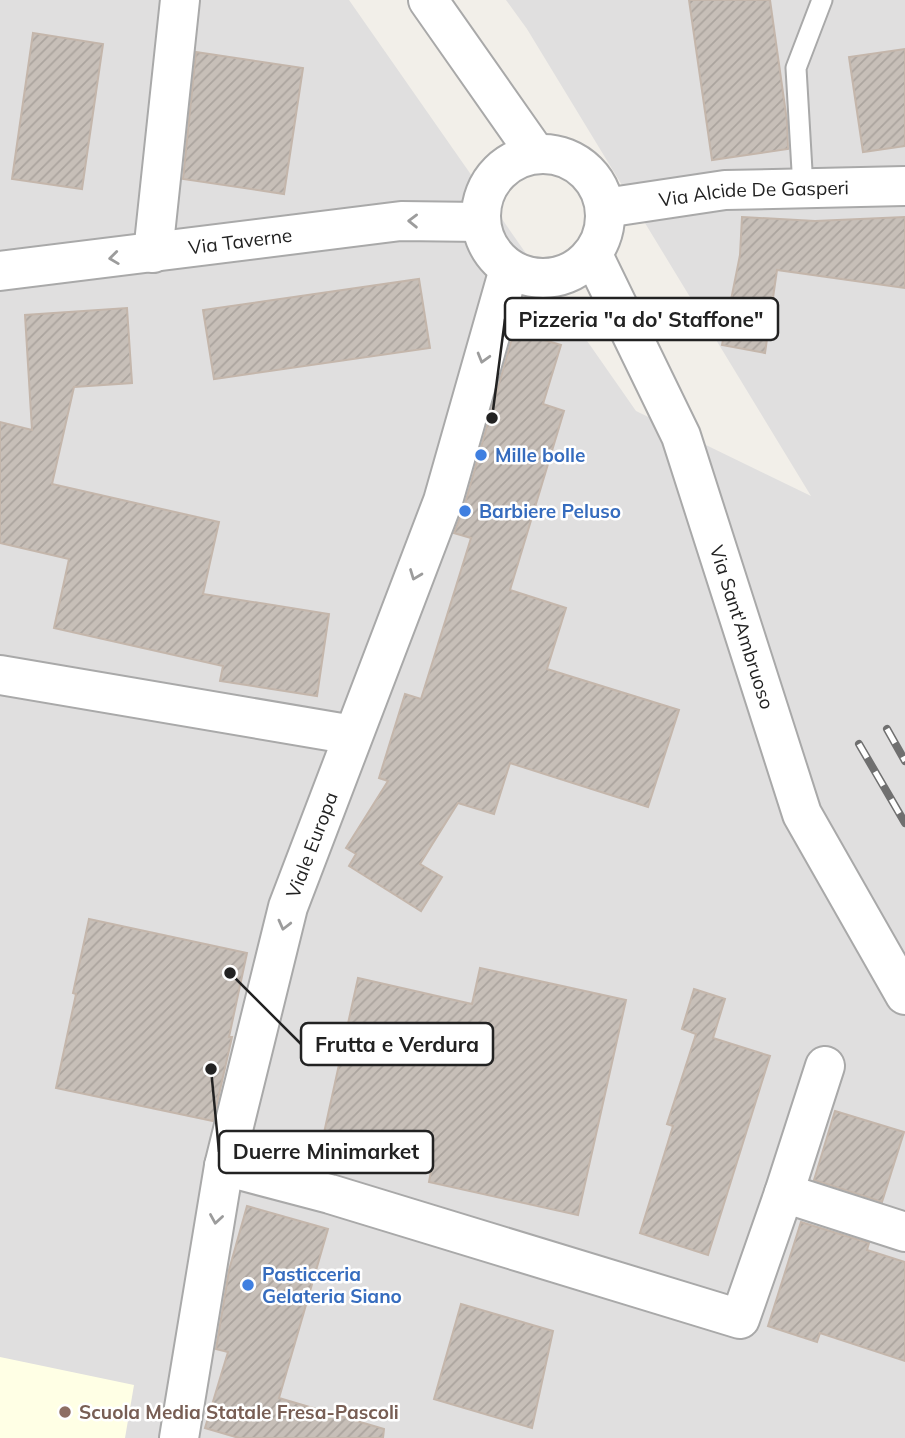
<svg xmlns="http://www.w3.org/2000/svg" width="905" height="1438" viewBox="0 0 905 1438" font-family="Mulish,sans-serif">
<defs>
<pattern id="building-hatch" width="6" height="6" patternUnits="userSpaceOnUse" patternTransform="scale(1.75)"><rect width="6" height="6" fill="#c7bfb8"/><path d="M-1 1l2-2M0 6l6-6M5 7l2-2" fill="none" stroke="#aba49e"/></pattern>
</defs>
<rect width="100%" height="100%" fill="#f2efe9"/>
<!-- residential -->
<path fill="#e0dfdf" d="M0,0H349L636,411L811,496L527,29L506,0H905V1438H0Z"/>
<!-- education -->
<path fill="#ffffe5" d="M0,1357L134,1385L125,1438H0Z"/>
<!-- building -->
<g fill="url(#building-hatch)" stroke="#c4b6ab" stroke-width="2">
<path d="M689,0H770L787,121L788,149L712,160Z"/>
<path d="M33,33L103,44L82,189L12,179Z"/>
<path d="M905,49V146L863,152L849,57Z"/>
<path d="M196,52L303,68L284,194L183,179Z"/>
<path d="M742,217L815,221L905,217V288L777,270L765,353L722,345L740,255Z"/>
<path d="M419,279L430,348L214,379L203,310Z"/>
<path d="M127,308L132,383L74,387L52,484L219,522L203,594L329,614L317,696L220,681L223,666L54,628L69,559L0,543V422L32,430L25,315Z"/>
<path d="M514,331L561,345L543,404L564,411L510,590L566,608L547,669L679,710L648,807L510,763L494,814L458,803L420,864L442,877L421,911L349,866L356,854L346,848L388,781L379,778L405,694L421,699L471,538L454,533L464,507Z"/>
<path d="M89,919L247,953L229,1037H232L213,1121L56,1088L76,994L73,993Z"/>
<path d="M480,968L626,1000L578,1215L429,1182L432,1166L322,1142L358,978L472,1004Z"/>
<path d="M694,989L725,999L713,1038L770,1056L708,1255L640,1233L673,1126L667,1124L696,1034L682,1029Z"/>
<path d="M835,1111L904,1132L882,1202L814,1180Z"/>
<path d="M247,1206L328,1229L279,1398L384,1429L383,1438H239L205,1428L228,1352L216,1349L229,1270Z"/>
<path d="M801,1222L869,1243L867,1250L905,1262V1361L820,1333L817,1342L768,1326Z"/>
<path d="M461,1304L553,1331L532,1428L434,1399Z"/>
</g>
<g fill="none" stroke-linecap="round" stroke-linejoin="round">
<!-- service casing -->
<g stroke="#a9a9a9" stroke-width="23">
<path id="service" d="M803,188L796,68L822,0"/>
</g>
<!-- minor casing -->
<g stroke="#a9a9a9" stroke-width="42">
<g id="minor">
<path d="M428,0L536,154"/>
<circle cx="543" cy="216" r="62"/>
<path id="s1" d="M605,208L725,190L905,186"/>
<path d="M153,253L180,0"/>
<path id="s2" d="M593,255L681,436L802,814L905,995"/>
<path id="s3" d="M0,271L401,221L481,222"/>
<path d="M0,675L353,735"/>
<path d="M224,1166L330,1194L740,1319L784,1193L825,1066"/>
<path d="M784,1193L905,1232"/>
<path id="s4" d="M179,1438L224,1166L288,907L443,501L509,269"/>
</g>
</g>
<!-- service -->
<use href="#service" stroke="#fff" stroke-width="19"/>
<!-- minor -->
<use href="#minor" stroke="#fff" stroke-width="38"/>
<!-- rail casing -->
<g stroke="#707070" stroke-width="8">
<g id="rail">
<path d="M887,729L905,761"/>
<path d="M859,744L905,823"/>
</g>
</g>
<!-- rail -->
<use href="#rail" stroke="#fff" stroke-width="5" stroke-dasharray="16" stroke-linecap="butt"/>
</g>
<!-- one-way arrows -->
<defs><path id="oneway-chevron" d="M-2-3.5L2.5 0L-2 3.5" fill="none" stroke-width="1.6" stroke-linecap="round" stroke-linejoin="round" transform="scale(1.75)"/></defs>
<g stroke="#9c9c9c">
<use href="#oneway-chevron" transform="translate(413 221) rotate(-179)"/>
<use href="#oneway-chevron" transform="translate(114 258) rotate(173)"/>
<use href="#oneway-chevron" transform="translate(483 358) rotate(106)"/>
<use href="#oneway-chevron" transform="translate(415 575) rotate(111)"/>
<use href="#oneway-chevron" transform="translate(284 925) rotate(104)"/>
<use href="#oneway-chevron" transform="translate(216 1219) rotate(99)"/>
</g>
<!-- markers -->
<g fill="#3f7fe0" stroke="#fff" stroke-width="2.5">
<circle cx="481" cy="455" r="7"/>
<circle cx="465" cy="511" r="7"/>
<circle cx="248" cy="1285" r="7"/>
</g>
<circle fill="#8d6e63" stroke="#fff" stroke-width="2.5" cx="65" cy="1412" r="7"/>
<g text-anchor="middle" stroke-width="5" stroke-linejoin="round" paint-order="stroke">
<!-- street labels -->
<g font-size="19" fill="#222" stroke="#fff">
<text dy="7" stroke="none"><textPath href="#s1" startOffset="150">Via Alcide De Gasperi</textPath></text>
<text dy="7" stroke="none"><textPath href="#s3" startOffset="242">Via Taverne</textPath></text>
<text dy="7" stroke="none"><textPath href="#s2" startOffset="402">Via Sant'Ambruoso</textPath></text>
<text dy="7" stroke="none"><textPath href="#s4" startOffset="609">Viale Europa</textPath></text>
</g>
<!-- shop labels -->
<g font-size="19" font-weight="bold" fill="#366cbe" stroke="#fff" text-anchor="start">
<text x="495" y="462">Mille bolle</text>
<text x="479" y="518">Barbiere Peluso</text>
<text x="262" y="1281">Pasticceria<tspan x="262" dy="22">Gelateria Siano</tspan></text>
</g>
<!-- education labels -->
<g font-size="19" font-weight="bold" fill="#785e54" stroke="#fff" text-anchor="start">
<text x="79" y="1419">Scuola Media Statale Fresa-Pascoli</text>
</g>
</g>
<!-- callouts -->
<path fill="none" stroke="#222" stroke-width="2.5" d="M492 418L505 319M230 973L301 1044M211 1069L219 1152"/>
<g fill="#222" stroke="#fff" stroke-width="2.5">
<circle cx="492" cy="418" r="7"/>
<circle cx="230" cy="973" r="7"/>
<circle cx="211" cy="1069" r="7"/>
</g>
<g fill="#fff" stroke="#222" stroke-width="2.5">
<rect x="505" y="298" width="273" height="42" rx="7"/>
<rect x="301" y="1023" width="192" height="42" rx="7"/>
<rect x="219" y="1131" width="214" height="42" rx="7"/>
</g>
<g font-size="21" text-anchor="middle" font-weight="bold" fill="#222">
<text x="641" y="327">Pizzeria "a do' Staffone"</text>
<text x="397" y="1052">Frutta e Verdura</text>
<text x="326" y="1159">Duerre Minimarket</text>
</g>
</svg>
